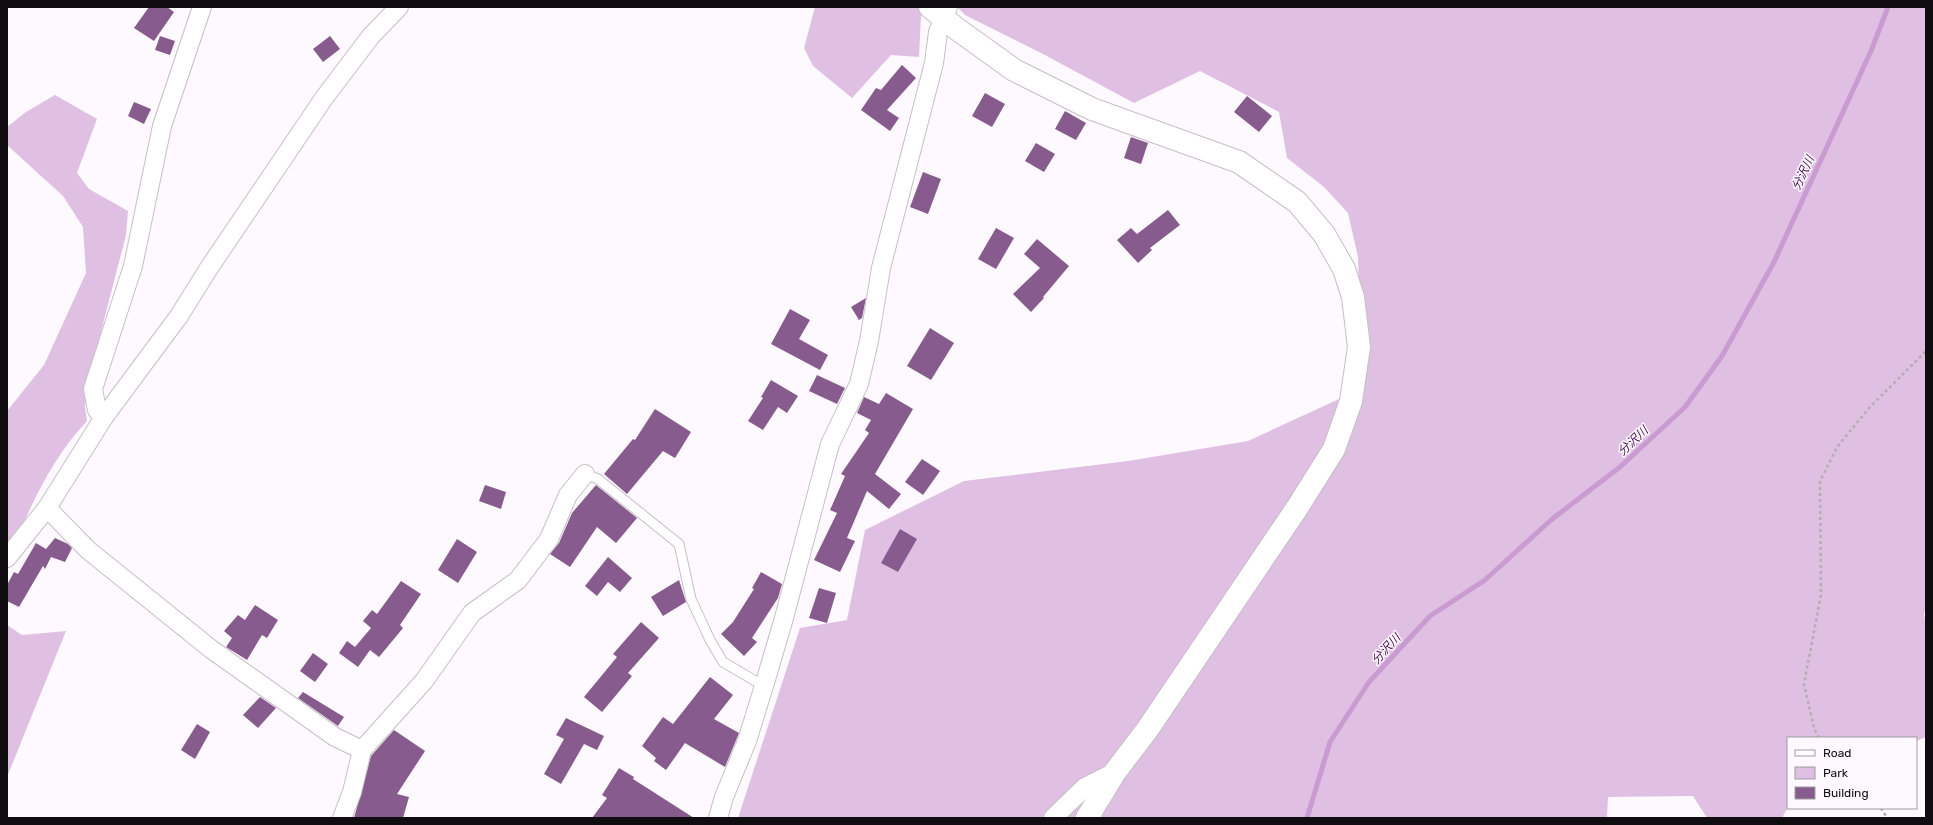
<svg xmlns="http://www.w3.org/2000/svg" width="1933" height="825" viewBox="0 0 1933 825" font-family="Rubik,'Noto Sans JP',sans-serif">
<rect width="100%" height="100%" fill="#fef9fe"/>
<!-- green -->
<g fill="#dfc0e3">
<path d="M815,7H924L921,15L919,57L891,55L852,98L813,66L804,48Z"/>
<path d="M957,7H1926V606L1924,614L1926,626V737L1916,741V738H1788V807L1782,818H1707L1693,796L1608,797L1607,818H738L800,628L847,620L865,530L964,481L1128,461L1248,441L1339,399L1362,382L1358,257L1348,213L1324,187L1287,158L1279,112L1200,71L1134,103L1043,54L965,15Z"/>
<path d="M55,95L97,119L77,173L89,189L128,211L126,235L88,382L85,407L87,421C49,461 27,513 7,563V411L44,365L86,273L83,227L63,196L7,145V127L26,112Z"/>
<path d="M7,625L22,635L66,631L7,777Z"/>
</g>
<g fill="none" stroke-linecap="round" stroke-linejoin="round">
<!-- stream -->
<path stroke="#ca9bd1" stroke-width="5" d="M1307,818L1330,742L1369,682L1430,616L1485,580L1551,520L1620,467L1685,407L1722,356L1774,262L1871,51L1888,7"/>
</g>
<!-- building -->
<g fill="#875b8d">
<path d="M149,7H167L174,12L154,41L134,28Z"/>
<path d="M160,36L175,41L170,55L155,50Z"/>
<path d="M330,36L340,49L323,62L313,49Z"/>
<path d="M902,65L916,78L887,110L899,118L890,131L861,110L876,88L881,90Z"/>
<path d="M985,93L1005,104L992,127L972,116Z"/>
<path d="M1247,96L1272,116L1259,132L1234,112Z"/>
<path d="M134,102L151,109L144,124L128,116Z"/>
<path d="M1065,111L1086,123L1076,140L1055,129Z"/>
<path d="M1131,137L1148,143L1141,164L1124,158Z"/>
<path d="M1036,143L1055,154L1044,172L1025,161Z"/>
<path d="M923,172L941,179L928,214L910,207Z"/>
<path d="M1168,210L1180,225L1150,248L1152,250L1138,263L1117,240L1131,228L1137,234Z"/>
<path d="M996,228L1014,238L996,269L978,259Z"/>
<path d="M1037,239L1069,266L1043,297L1044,298L1031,312L1013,294L1040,268L1024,254Z"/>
<path d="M866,298L862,318L859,320L851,307Z"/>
<path d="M790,309L810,320L799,339L828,355L820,370L771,344Z"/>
<path d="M930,328L954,343L931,380L907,366Z"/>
<path d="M817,375L845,388L837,404L809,391Z"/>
<path d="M771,380L798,396L787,413L778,407L763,430L748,421L763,398L761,397Z"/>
<path d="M886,393L913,409L875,474L901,494L889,509L867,491L847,538L855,541L840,572L814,560L837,513L830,510L845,476L841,474L869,433L865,430L871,420L857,413L864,397L879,404Z"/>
<path d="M655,409L691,432L675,458L663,451L627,494L604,474L633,439L635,440Z"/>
<path d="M922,459L940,471L923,495L905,482Z"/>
<path d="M485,485L506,492L501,509L479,501Z"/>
<path d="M596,485L637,518L616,543L597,527L570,567L550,554L559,543L572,513Z"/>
<path d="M900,529L917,539L898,572L881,563Z"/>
<path d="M55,538L68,544L72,548L65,562L51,557L45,569L43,566L19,607L7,601V585L14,572L18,574L36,543L46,549Z"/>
<path d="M457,539L477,552L458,583L438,570Z"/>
<path d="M608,557L632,578L620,592L608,582L597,596L585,586Z"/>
<path d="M761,572L782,584L778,598L752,638L757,642L744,656L721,634L733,622L754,589L752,588Z"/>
<path d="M679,580L686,602L663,616L651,597Z"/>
<path d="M401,581L421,594L400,625L403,628L379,657L370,650L358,667L339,653L347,641L355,647L371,628L363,621L372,610L377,614Z"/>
<path d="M819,588L836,593L827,623L809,618Z"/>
<path d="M255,605L278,620L267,638L262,635L247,660L226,647L232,638L224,631L238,615L245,620Z"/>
<path d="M641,622L659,638L628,673L632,676L602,712L584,697L617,657L613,654Z"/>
<path d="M313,653L328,664L315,682L300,671Z"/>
<path d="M710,677L733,695L714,719L739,733L725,767L685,743L666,770L654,761L656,758L642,746L663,717L673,724Z"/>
<path d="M303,692L344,717L338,726L298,698Z"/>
<path d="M260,697L276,708L258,728L243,715Z"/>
<path d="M566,718L604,736L597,750L584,744L561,784L544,774L564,739L556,735Z"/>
<path d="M197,724L210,732L195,759L181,750Z"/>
<path d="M394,730L425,751L397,794L409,797L403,818H354L371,756Z"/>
<path d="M619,768L634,777L633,779L694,818H592L607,798L602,795Z"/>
</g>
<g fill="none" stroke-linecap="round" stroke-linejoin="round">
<!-- service casing -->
<g stroke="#c6bfc6" stroke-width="11">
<path id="service" d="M585,474L598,479L679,544L691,599L710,640L723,662L764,686"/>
</g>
<!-- minor casing -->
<g stroke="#c6bfc6" stroke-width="20">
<g id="minor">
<path d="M104,417L97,410L93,389L133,266L162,126L202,7"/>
<path d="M47,508L88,550L211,649L335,737L362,750"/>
<path d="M7,558L47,508L104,417L179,316L209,268L324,98L371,36L399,7"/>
<path d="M342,818L352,792L362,750L424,681L472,613L518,580L549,539L568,495L585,474"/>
<path d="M718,818L724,797L747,741L764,686L784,618L830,444L859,384L869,341L881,268L934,63L938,32L948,7"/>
<path d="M1053,818L1085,787L1115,772"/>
</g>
</g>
<!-- tertiary casing -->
<g stroke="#c6bfc6" stroke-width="24">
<path id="tertiary" d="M930,7L957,29L1014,70L1092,109L1239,162L1297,202L1324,234L1344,269L1353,297L1359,347L1351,401L1334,449L1297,508L1147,730L1115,772L1087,818"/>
</g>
<!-- path -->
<g stroke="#b2aeb2" stroke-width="2.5" stroke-dasharray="3 3" stroke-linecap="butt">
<path d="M1819,738L1814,728L1804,684L1821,595L1820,481L1837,447L1870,407L1926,351"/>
<path d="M1881,808L1887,818"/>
</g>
<!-- service -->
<use href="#service" stroke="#fff" stroke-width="9"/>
<!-- minor -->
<use href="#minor" stroke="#fff" stroke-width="18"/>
<!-- tertiary -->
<use href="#tertiary" stroke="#fff" stroke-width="22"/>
</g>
<g text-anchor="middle" stroke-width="3" stroke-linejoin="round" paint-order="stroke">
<!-- water labels -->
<g font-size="12" font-style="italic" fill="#4c1154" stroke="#fef9fe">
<text transform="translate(1803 173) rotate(-65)" y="4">分沢川</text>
<text transform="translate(1633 441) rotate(-43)" y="4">分沢川</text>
<text transform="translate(1386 649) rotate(-47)" y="4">分沢川</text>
</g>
</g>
<!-- border -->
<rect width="1933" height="825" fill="none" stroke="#0f0d0f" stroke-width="16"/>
<!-- legend -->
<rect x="1787" y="737" width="130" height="72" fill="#fef9fe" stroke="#9e9b9e"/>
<rect x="1795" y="750" width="20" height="6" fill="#ffffff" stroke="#9e9b9e"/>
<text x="1823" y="757" font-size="12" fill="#0f0d0f">Road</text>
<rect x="1795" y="767" width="20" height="12" fill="#dfc0e3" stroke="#9e9b9e"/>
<text x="1823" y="777" font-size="12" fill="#0f0d0f">Park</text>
<rect x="1795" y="787" width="20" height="12" fill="#875b8d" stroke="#9e9b9e"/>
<text x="1823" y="797" font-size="12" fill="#0f0d0f">Building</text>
</svg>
